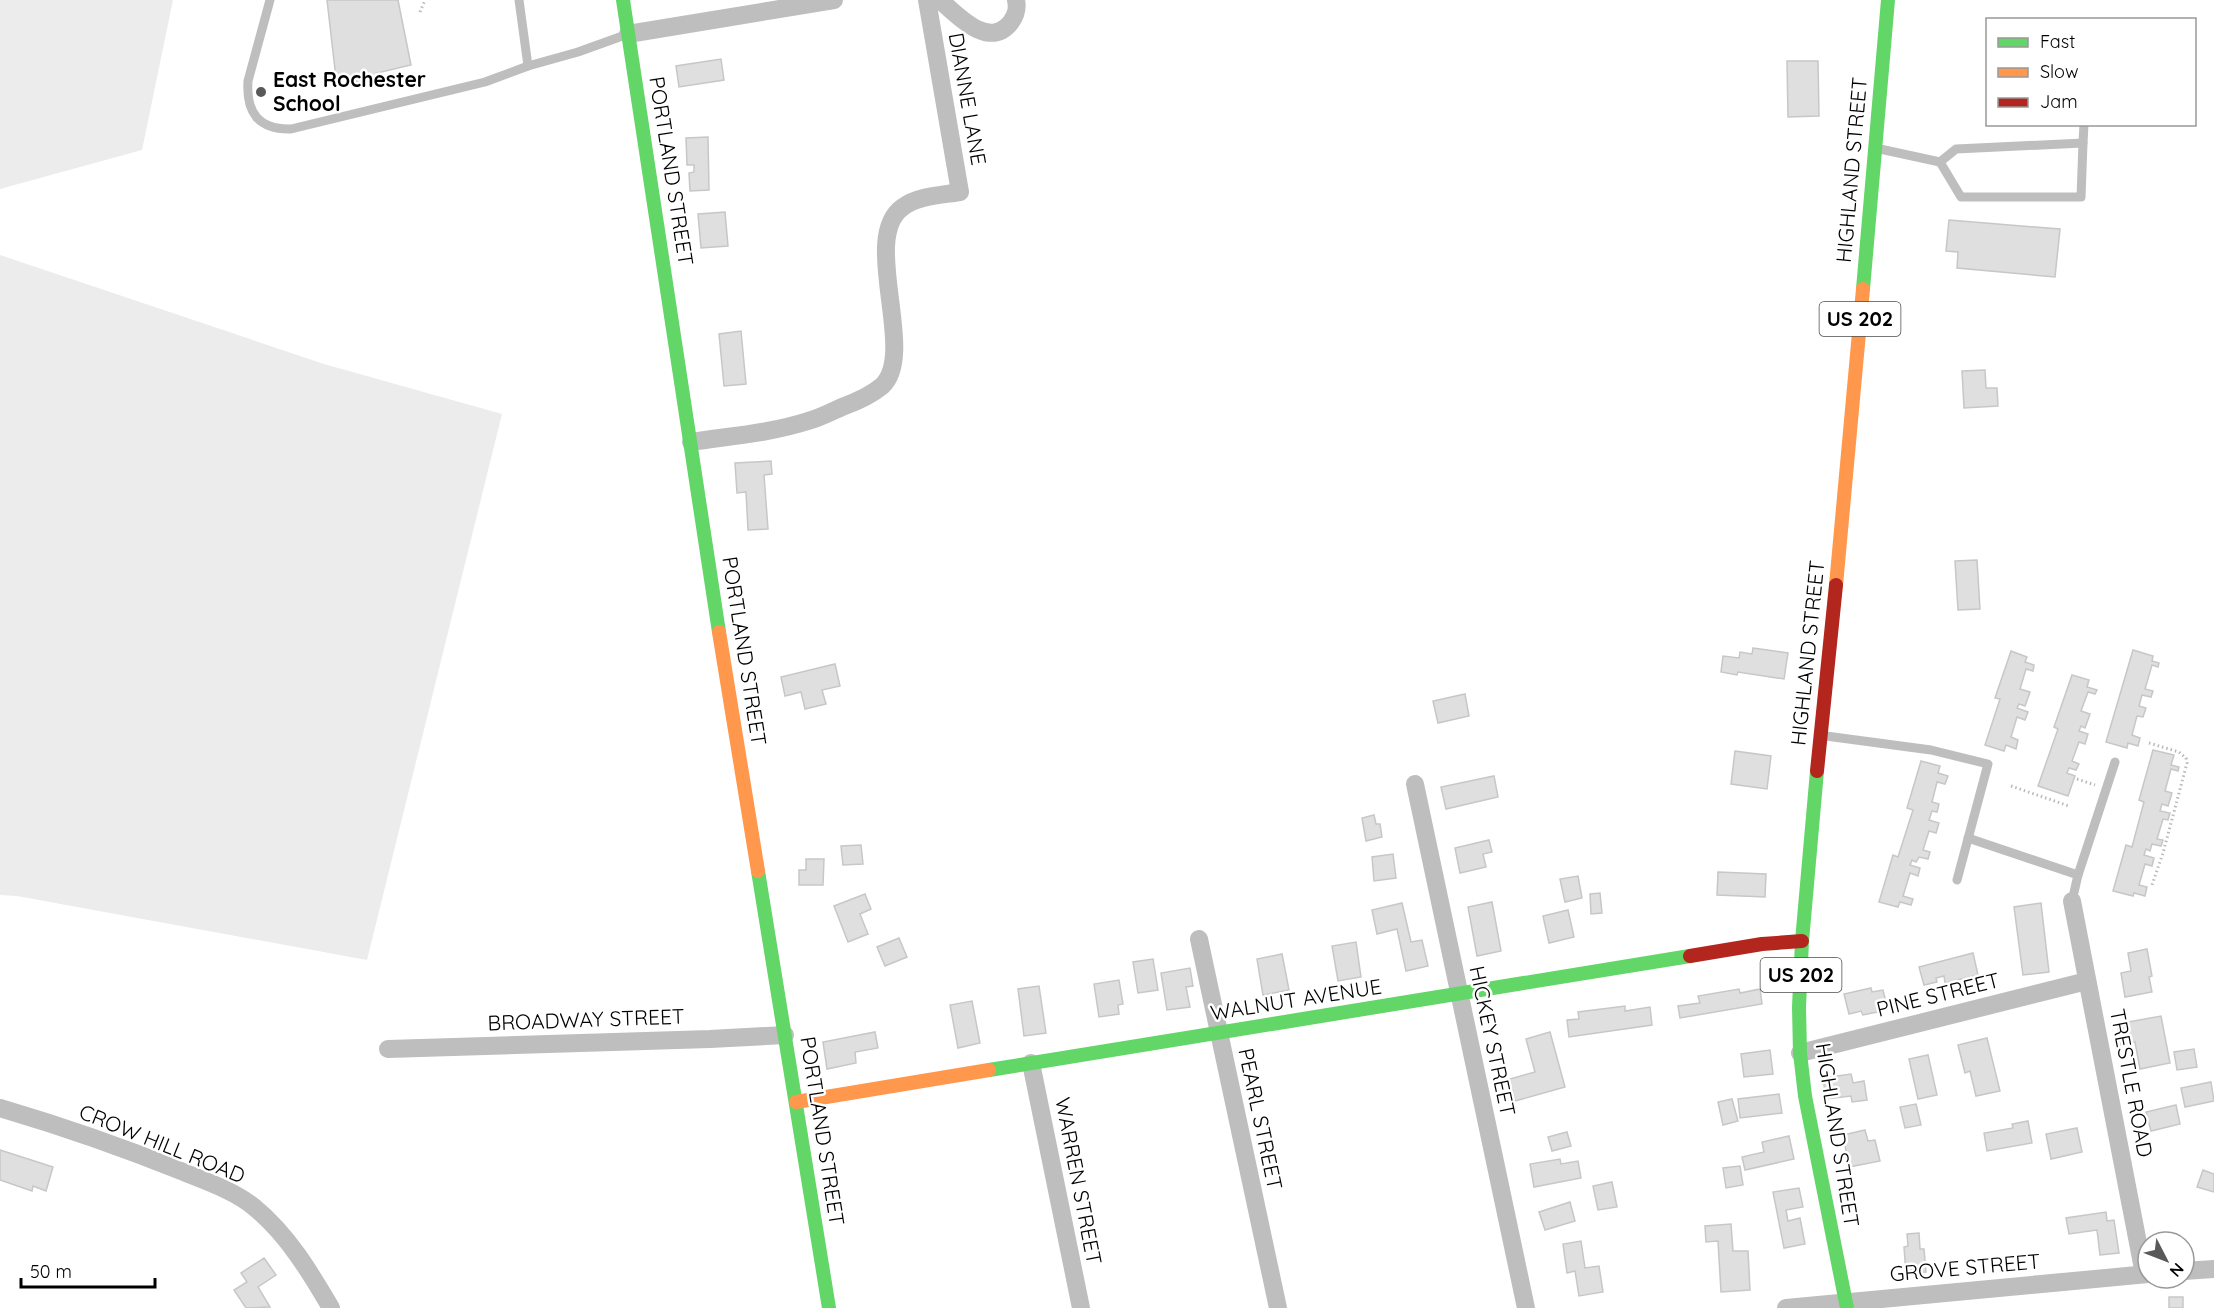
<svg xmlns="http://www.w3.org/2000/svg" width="2214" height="1308" viewBox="0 0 2214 1308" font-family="Quicksand,sans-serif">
<rect width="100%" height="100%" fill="#fff"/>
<!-- green -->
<g fill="#ececec">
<path d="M0,0H173L142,150L0,189Z"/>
<path d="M0,255L324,364L502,414L367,960L17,896L0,895Z"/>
</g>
<!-- building -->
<g fill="#dfdfdf" stroke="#c7c7c7" stroke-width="1.5">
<path d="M327,0H398L411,65L377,73L379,81L358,87L355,75L336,78Z"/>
<path d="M721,59L724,80L679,87L676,66Z"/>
<path d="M1787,61H1818L1819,116L1788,117Z"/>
<path d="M708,137L709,190L690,191L689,173L694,172V165H687L686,138Z"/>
<path d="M725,212L728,246L701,248L698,214Z"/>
<path d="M1949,220L2060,229L2055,277L1957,268L1958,252L1946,251Z"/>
<path d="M741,331L746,384L724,386L719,334Z"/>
<path d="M1985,370L1986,388H1997L1998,406L1964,408L1962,371Z"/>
<path d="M771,461L772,474L764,475L768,529L748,530L746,492L737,493L735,463Z"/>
<path d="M1977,560L1980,609L1958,610L1955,561Z"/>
<path d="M1753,648L1788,653L1784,679L1738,672L1737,675L1721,672L1723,656L1739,658L1740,652L1752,654Z"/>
<path d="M2133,650L2153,656L2152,661L2159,663L2158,667L2152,665L2145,689L2153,691L2151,697L2142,695L2139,706L2146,708L2143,717L2137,716L2132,735L2140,738L2138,746L2128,743L2127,748L2106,742Z"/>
<path d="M2011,651L2027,657L2025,662L2034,665L2033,671L2026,669L2020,689L2030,692L2025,706L2019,704L2017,708L2028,712L2025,720L2017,717L2011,737L2018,740L2016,749L2006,745L2004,751L1985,745L2000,699L1995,698Z"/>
<path d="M835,664L840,686L822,690L826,704L805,709L801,692L785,696L781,677Z"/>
<path d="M2072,675L2089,680L2087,687L2097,690L2095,694L2088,692L2081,711L2090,714L2085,728L2081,726L2079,731L2088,734L2085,744L2079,742L2072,761L2079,764L2076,770L2069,768L2067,773L2075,776L2068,796L2038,786L2058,729L2054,727Z"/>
<path d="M1465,694L1469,716L1438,723L1433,701Z"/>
<path d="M2153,750L2174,755L2171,765L2179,767L2178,771L2171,769L2165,791L2172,793L2168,806L2162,804L2160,811L2170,813L2168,820L2163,819L2157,839L2163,840L2161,846L2152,844L2150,851L2146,849L2144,855L2154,858L2152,866L2145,864L2139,885L2147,887L2145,896L2134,893L2133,896L2113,891L2126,845L2132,847L2144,802L2139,800Z"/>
<path d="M1735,751L1771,756L1767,789L1731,784Z"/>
<path d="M1921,761L1940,766L1938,773L1948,776L1945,784L1937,782L1932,802L1939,804L1937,812L1932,811L1929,820L1939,823L1936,833L1929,831L1923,850L1930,852L1928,859L1919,857L1916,862L1912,860L1910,865L1920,868L1918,876L1910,873L1903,896L1913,899L1911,905L1900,902L1898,907L1879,902L1893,855L1898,857L1913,810L1907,808Z"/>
<path d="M1494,776L1498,797L1446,809L1441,787Z"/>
<path d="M1374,815L1376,824H1380L1382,837L1366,841L1362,818Z"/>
<path d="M1489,840L1492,852L1483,854L1486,867L1460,873L1455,848Z"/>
<path d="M861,845L863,864L843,865L841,846Z"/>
<path d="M1393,854L1396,878L1374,881L1372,857Z"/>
<path d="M806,859H824L823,885H799V870H806Z"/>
<path d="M1718,872L1766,874L1765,897L1717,895Z"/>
<path d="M1578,876L1582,898L1565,902L1560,879Z"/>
<path d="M1600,893L1602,913L1591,914L1590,894Z"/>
<path d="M865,894L871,909L860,914L868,934L848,942L834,906Z"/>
<path d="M1492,902L1501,951L1477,956L1468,907Z"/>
<path d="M1402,903L1411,942L1422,940L1428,966L1406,971L1397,929L1377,934L1372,910Z"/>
<path d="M2041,903L2049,972L2023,975L2014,907Z"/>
<path d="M1568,910L1574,937L1549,943L1543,916Z"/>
<path d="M899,938L907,957L885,966L877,947Z"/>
<path d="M1356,942L1361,977L1338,981L1332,946Z"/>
<path d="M2147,949L2152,976L2149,977L2152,992L2125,997L2121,973L2131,971L2128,953Z"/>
<path d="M1973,953L1978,975L1945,983L1944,976L1936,978L1937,982L1924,985L1919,967Z"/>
<path d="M1282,954L1289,990L1263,995L1257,959Z"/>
<path d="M1153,959L1158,990L1138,993L1133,962Z"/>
<path d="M1190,968L1193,986L1186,987L1190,1007L1167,1010L1161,973Z"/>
<path d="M1119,980L1123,1004L1118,1005L1119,1014L1099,1017L1094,984Z"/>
<path d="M1039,986L1046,1033L1024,1036L1018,989Z"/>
<path d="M1871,988L1872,992L1883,990L1886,1002L1876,1004L1878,1012L1863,1015L1861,1011L1849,1014L1844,994Z"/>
<path d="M1739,989L1740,993L1760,989L1762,1004L1680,1018L1678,1006L1700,1003L1698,996Z"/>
<path d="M972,1001L980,1043L958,1048L950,1005Z"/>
<path d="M1625,1006V1011L1650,1007L1652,1025L1569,1037L1567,1020L1579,1019L1578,1012Z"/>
<path d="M2161,1016L2170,1063L2140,1069L2135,1042L2121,1045L2117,1024Z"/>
<path d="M875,1032L878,1048L855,1052L856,1063L827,1069L823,1042Z"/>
<path d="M1550,1032L1565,1087L1515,1101L1510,1079L1535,1072L1526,1039Z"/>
<path d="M1987,1038L2000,1091L1976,1096L1970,1071L1965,1073L1958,1045Z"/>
<path d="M2194,1049L2197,1067L2177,1070L2174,1052Z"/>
<path d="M1770,1050L1773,1074L1744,1077L1741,1054Z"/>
<path d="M1928,1055L1937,1095L1918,1099L1909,1059Z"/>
<path d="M1851,1074L1853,1083L1864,1081L1867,1100L1852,1102L1851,1096L1826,1099L1823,1078Z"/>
<path d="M2211,1082L2214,1101L2185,1107L2181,1088Z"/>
<path d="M1779,1094L1782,1113L1740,1118L1738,1099Z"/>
<path d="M1732,1099L1738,1121L1723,1125L1718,1102Z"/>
<path d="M1916,1104L1921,1125L1905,1128L1900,1107Z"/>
<path d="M2176,1105L2180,1124L2151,1131L2146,1112Z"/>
<path d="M2028,1121L2032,1143L1987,1151L1984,1133L2013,1128L2012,1124Z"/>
<path d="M2077,1128L2082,1152L2051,1159L2046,1134Z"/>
<path d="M1865,1130L1868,1141L1875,1140L1880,1161L1849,1167L1843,1135Z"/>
<path d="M1567,1132L1571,1146L1552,1151L1548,1137Z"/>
<path d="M1789,1136L1794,1159L1745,1170L1742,1157L1764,1152L1762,1142Z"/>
<path d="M0,1150L53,1167L46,1191L33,1186L32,1191L0,1180Z"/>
<path d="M1560,1159L1561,1164L1578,1161L1581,1178L1534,1187L1530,1164Z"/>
<path d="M1740,1166L1743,1185L1726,1188L1723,1168Z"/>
<path d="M2203,1170L2214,1174V1192L2197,1187Z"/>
<path d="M1612,1182L1617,1207L1598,1210L1593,1186Z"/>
<path d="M1799,1188L1803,1207L1786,1210L1788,1221L1800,1218L1805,1244L1784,1248L1773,1192Z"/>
<path d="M1570,1202L1575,1221L1545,1230L1539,1212Z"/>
<path d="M2106,1212L2107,1221L2114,1220L2119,1253L2100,1255L2097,1230L2069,1234L2066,1218Z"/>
<path d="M1731,1224L1733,1251H1748L1750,1290L1721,1292L1718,1241L1706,1242L1705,1226Z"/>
<path d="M1919,1233L1920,1249H1924L1926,1272L1906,1273L1904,1247L1908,1246L1907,1234Z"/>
<path d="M1581,1241L1585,1268L1599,1266L1603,1292L1579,1296L1575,1271L1567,1273L1563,1244Z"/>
<path d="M264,1258L276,1275L258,1287L270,1307L246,1308L234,1290L247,1282L241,1273Z"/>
<rect x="2169" y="1297" width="14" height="11"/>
</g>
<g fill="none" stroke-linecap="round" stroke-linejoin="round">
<!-- path -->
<g stroke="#b9b9b9" stroke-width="3" stroke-dasharray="1.5 3" stroke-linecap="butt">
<path d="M420,12L425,0"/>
<path d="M2149,743L2179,752L2186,758L2187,763L2163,853L2152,885"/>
<path d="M2077,779L2095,785"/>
<path d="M2011,786L2069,806"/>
</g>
<!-- lane -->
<g stroke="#bebebe" stroke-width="9">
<path d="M270,0L248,81C246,112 258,130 291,129L485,82L528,66L578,52L628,34"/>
<path d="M519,0L528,66"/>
<path d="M2083,143L2084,124"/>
<path d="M1880,149L1940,162L1961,197H2081L2083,143L1956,149L1940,162"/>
<path d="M1826,736L1931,750L1988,764L1957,880"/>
<path d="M1968,838L2078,875L2115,762"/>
<path d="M2072,901L2078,875"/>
</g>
<!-- street -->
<g stroke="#bebebe" stroke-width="18">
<path d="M940,0C958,16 989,50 1011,22C1016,15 1018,9 1016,0"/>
<path d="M628,34L834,0"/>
<path d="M691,442C730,436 771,433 808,421C820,418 831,412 842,407C856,402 870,396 882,386C918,353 859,237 903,207C918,196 942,195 960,192L927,0"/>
<path d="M1415,784L1526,1308"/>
<path d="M2072,901L2144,1274"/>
<path d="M1199,939L1278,1308"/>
<path d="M388,1049L710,1039L785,1035"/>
<path d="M1800,1053L2087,981"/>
<path d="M1031,1063L1081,1308"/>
<path d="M0,1108C61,1126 122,1147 181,1171C205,1181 233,1190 254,1207C287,1234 310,1272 331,1308"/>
<path d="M2184,1271L2214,1269"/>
<path d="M1786,1308L2148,1274"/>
</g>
<!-- fast -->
<g stroke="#63d668" stroke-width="14">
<path d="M623,0L719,632"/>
<path d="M1863,289L1888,0"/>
<path d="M1817,771L1802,941L1799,1007L1800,1053L1805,1096L1847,1308"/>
<path d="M758,871L829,1308"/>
<path d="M989,1070L1690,956"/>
</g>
<!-- slow -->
<g stroke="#ff974d" stroke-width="14">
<path d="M1836,585L1863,289"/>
<path d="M719,632L758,871"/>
<path d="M796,1102L989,1070"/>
</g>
<!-- jam -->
<g stroke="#b3261e" stroke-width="14">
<path d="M1817,771L1836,585"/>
<path d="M1690,956L1762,944L1802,941"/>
</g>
</g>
<!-- markers -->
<circle fill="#595959" stroke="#fff" stroke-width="2" cx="261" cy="92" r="6"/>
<g text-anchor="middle" stroke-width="5" stroke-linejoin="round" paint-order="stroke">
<!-- shield labels -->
<g fill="#fff" stroke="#4c4c4c" stroke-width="1.5">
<rect x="1819.5" y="302" width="81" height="34" rx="4.5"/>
<rect x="1760.5" y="958" width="81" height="34" rx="4.5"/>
</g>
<g font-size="20" font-weight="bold" fill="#000">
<text x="1860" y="326">US 202</text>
<text x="1801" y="982">US 202</text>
</g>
<!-- poi labels -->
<g font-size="21" font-weight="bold" fill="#000" stroke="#fff" text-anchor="start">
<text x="273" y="87">East Rochester<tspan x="273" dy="24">School</tspan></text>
</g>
<!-- street labels -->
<g font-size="21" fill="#000" stroke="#fff">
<text transform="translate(967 99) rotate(80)" y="7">DIANNE LANE</text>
<text transform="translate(1852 170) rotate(-85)" y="7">HIGHLAND STREET</text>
<text transform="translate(671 171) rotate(81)" y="7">PORTLAND STREET</text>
<text transform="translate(744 651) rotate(81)" y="7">PORTLAND STREET</text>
<text transform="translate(1808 653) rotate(-84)" y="7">HIGHLAND STREET</text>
<text transform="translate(1938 995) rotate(-14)" y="7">PINE STREET</text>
<text transform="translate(1296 1000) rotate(-9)" y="7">WALNUT AVENUE</text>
<text transform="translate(586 1020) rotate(-2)" y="7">BROADWAY STREET</text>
<text transform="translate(1492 1041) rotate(78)" y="7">HICKEY STREET</text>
<text transform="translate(2131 1083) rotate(79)" y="7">TRESTLE ROAD</text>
<text transform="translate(1260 1119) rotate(78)" y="7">PEARL STREET</text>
<text transform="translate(822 1131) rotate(81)" y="7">PORTLAND STREET</text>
<text transform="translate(1837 1135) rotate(81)" y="7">HIGHLAND STREET</text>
<text transform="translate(162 1144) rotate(22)" y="7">CROW HILL ROAD</text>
<text transform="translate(1078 1181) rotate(79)" y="7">WARREN STREET</text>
<text transform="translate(1965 1268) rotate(-5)" y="7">GROVE STREET</text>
</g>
</g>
<!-- legend -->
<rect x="1986" y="18" width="210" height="108" fill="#ffffff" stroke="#999999" stroke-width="1.5"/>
<rect x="1998" y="38" width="30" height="9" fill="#63d668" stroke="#999999" stroke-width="1.5"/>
<text x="2040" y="48" font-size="18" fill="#000000">Fast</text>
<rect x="1998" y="68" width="30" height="9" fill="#ff974d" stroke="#999999" stroke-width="1.5"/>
<text x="2040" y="78" font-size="18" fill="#000000">Slow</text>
<rect x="1998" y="98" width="30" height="9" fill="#b3261e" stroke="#999999" stroke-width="1.5"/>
<text x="2040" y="108" font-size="18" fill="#000000">Jam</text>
<!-- north arrow -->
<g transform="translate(2166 1260) rotate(132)"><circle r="28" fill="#ffffff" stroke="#999999" stroke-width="1.5"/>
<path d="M0-4.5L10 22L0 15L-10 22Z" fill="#595959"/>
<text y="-9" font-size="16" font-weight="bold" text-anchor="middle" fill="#000000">N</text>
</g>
<!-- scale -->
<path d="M21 1278v9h134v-9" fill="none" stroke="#000000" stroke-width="3"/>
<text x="30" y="1278" font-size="18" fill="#000000" stroke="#ffffff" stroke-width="4.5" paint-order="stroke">50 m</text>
</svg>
